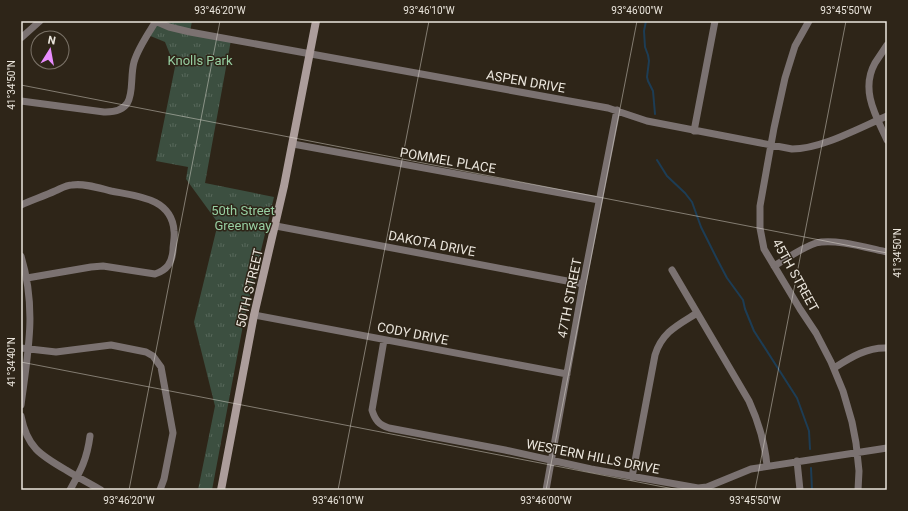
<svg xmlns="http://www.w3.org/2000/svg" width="908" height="511" font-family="Roboto,sans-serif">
  <defs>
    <pattern id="park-tufts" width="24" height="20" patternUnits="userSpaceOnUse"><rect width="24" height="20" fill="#3c4f40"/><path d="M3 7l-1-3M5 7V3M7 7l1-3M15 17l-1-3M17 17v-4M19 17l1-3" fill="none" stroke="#58685b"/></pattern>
  </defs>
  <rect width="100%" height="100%" fill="#2e2518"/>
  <path fill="url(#park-tufts)" d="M155,21h37l-2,11 41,8 -26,143 69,14 -30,123 -32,170h-14l17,-84 -21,-84 24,-99 -32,-44 2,-12 -32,-6 19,-94 -10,-25 -17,-7z"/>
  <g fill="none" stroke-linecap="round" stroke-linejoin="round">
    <path stroke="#1d3d55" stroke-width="2" d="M646,21l-2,10 1,16 3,8 1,6 -2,16 1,4 5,10 2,23
      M657,160l10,16 18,17 7,9 9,25 16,32 10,19 16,22 2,9 9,22 43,67 12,33 1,18
      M811,468l1,22"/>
    <path stroke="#7b7271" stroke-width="7" d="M155,21l14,6 21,5 418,76 39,13 145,28c29,0 67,-21 95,-33
      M809,21l-14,25 -10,32 -11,50 -14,78v22l4,21 36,60 16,24 15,29 12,29 9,31 4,21 3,28 -1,19
      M21,38l19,-17
      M887,45c-4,6 -8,12 -12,18 -15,27 1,53 12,77
      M21,101l83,11c36,1 24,-28 30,-50 4,-14 14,-28 22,-41
      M694,131l21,-110
      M293,144l306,56
      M21,205c11,-5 23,-9 34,-14 5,-2 11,-6 17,-6 12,-2 27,3 39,6 26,5 61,7 63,40 1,6 -1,13 -1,19 -1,13 -6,20 -18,24l-52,-8 -12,1 -64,11
      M276,226l307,58
      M21,256c16,53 7,96 0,149
      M774,266c14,-8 27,-18 42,-23 18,-5 52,5 71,9
      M672,270l77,131c10,22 16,42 18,65
      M254,315l313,59
      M384,340l-12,70c3,10 7,15 17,18l116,22 86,19 107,19 9,-1 44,-18 136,-21
      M21,348l35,4 55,-7 35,7 7,4 8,11 12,66 -9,46 -4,11
      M834,368c16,-10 33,-21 53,-20
      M21,416c6,31 19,39 45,54 11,7 23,13 35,20
      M797,461l3,29
      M632,477l23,-122c7,-23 23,-30 42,-42
      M70,490c11,-20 17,-31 20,-54
      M546,490l37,-206 34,-174"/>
    <path stroke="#ac9d9b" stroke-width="8" d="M221,490l33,-175 30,-129 32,-165"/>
  </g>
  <path fill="none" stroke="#ebe6dd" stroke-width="1" stroke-opacity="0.45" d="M21,85l866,168M21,362l658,128M129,490l91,-469M338,490l91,-469M546,490l91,-469M755,490l91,-469"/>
  <g text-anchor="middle" stroke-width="3" stroke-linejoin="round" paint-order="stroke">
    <g font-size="13" fill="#97cfa2" stroke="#2e2518">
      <text x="200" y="65">Knolls Park</text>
      <text x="243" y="215">50th Street<tspan x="243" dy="15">Greenway</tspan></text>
    </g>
    <g font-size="13" fill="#ebe6dd" stroke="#2e2518">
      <text transform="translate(526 81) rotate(10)" y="5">ASPEN DRIVE</text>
      <text transform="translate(448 160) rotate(10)" y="5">POMMEL PLACE</text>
      <text transform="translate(432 243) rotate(11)" y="5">DAKOTA DRIVE</text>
      <text transform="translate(796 275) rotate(61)" y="5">45TH STREET</text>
      <text transform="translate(249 288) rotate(-77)" y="5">50TH STREET</text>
      <text transform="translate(569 298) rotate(-79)" y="5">47TH STREET</text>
      <text transform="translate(413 333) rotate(11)" y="5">CODY DRIVE</text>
      <text transform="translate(593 456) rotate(11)" y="5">WESTERN HILLS DRIVE</text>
    </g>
  </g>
  <rect width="908" height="511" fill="none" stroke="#2e2518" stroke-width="44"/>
  <g transform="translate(50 50) rotate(11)"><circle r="19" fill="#2e2518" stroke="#7a7267"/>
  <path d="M0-3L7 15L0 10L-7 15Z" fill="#e98dfe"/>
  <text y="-6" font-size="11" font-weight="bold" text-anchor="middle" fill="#ebe6dd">N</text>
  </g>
  <rect x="22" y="22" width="864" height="467" fill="none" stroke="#ebe6dd" stroke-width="1.5"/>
  <g font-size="10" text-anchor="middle" fill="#ebe6dd">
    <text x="220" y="14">93°46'20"W</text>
    <text x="429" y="14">93°46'10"W</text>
    <text x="637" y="14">93°46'00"W</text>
    <text x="846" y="14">93°45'50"W</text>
    <text transform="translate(11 85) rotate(-90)" y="4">41°34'50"N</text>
    <text transform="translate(897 253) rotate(-90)" y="4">41°34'50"N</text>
    <text transform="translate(11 362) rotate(-90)" y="4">41°34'40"N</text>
    <text x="129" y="504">93°46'20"W</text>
    <text x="338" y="504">93°46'10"W</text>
    <text x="546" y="504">93°46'00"W</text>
    <text x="755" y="504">93°45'50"W</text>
  </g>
</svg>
